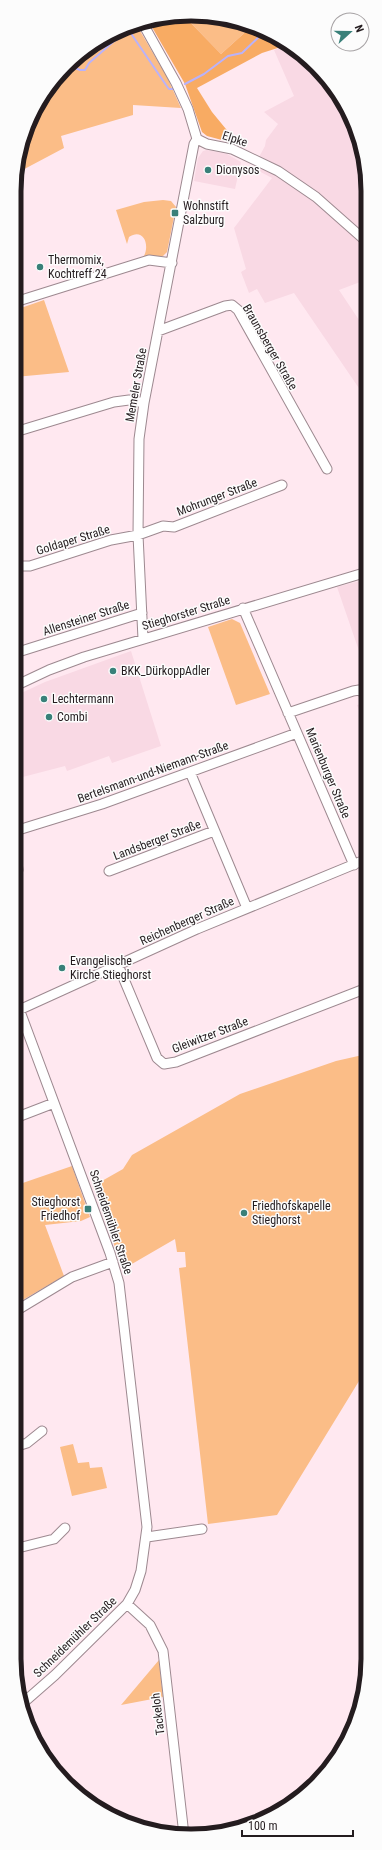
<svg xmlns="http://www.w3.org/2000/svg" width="382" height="1850" font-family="'Roboto Condensed',sans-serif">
  <rect width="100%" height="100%" fill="#ffe8f0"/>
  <path fill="#f9d9e4" d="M287,45l29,21 34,47 18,66v100l-29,11 24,36 4,-3v77l-73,-107 -29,10 -8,-14 -8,4 -8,-21 5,-3 -12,-41 38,-50 -19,-10 12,-22 1,-6 12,-16 -14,-12 30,-16 -20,-46z
    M207,150l20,4 14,8 -6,27 -41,-8 4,-23 5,-7z
    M367,579v95l-30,-87z
    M131,651l30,95 -49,17 -3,-7 -42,15 -2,-5 -50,13v-83l30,-14z
    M367,702v30l-10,-27z"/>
  <path fill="#fbbd87" d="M214,15l37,12 -30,27 -36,-37z
    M136,24l31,53 14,31 -48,-3v10l-72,21 3,12 -49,26v-6l23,-65 45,-52z
    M163,200l8,1 5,6 -9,45 -4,4h-19c6,-12 -1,-28 -15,-19l-2,7 -11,-34 28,-8z
    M15,206l6,20 -6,2z
    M44,300l25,72 -54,5v-67z
    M232,619l8,4 30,71 -34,11 -28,-78z
    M367,1054v314l-90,147 -69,9 -29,-256 7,-1 -1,-15h-8l-2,-13 -50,29 -5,-7 -27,-75 30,-17 9,-14 108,-61 96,-33z
    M72,1166l18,51 -9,4 -36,4 19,51 -50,29v-119z
    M73,1444l5,19 11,-1 1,6 12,-1 5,21 -35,8 -12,-49z
    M159,1660l4,37 -42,8z"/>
  <path fill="#f8ab63" d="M185,17l36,37 30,-27 18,5 18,13 -25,8 -65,35 15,24 23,28 -2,3 -26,-7 -5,-4 -17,-48 -36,-62 6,-3z"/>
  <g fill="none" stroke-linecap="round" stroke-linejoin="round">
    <path stroke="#b9b2fa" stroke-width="2" d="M66,71l7,-4 7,3h5l4,-7 24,-21 17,-10 36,53 3,4h4
      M185,84l19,-10 24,-18 14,-3 23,-22"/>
    <g stroke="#9d8990" stroke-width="11">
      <path id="minor" d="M142,22l34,61 12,26 9,30 10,5 25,5 46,22 38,26 52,46
        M15,302l134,-42 23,3
        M158,331l67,-25 7,-1 6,5 89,159
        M15,432l99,-30 15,-2 15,3
        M15,566h15l81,-26 27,-5 25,-9 11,1 108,-42
        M243,608l111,257
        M143,639l-5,-104 1,-96 5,-36 50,-259 3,-5
        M15,653l127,-40
        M15,686l34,-16 35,-13 283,-85
        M288,713l65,-22 6,-1 6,4
        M190,772l57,136
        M15,831l87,-27 195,-71
        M109,871l105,-40
        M15,873l3,-3 -3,-22
        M118,965l39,93 7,6 12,-2 191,-74
        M15,998l95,255 9,30 28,244 -6,44 -6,19 -8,14 -72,71 -32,28
        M19,1010l178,-81 170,-70
        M15,1118l39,-15
        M14,1312l58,-35 41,-15
        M14,1447l13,-4 15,-12
        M147,1537l55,-8
        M14,1549l40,-10 11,-11
        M127,1604l23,21 13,26 21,184"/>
    </g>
    <use href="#minor" stroke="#fff" stroke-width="9"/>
  </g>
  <g fill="#398079" stroke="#fcfcfc" stroke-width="1.5">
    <circle cx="208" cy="170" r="4"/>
    <rect x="171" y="209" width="8" height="8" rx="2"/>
    <circle cx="40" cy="267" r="4"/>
    <circle cx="113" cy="671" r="4"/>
    <circle cx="44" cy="699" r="4"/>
    <circle cx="49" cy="717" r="4"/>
    <circle cx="62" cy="968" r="4"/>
    <rect x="84" y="1205" width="8" height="8" rx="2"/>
    <circle cx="244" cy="1213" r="4"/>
  </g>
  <g text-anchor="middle" stroke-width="3" stroke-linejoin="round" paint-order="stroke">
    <g font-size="12" fill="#241c1f" stroke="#fcfcfc">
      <text transform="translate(235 139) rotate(18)" y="4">Elpke</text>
      <text transform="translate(270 347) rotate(60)" y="4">Braunsberger Straße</text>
      <text transform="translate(136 385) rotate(-80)" y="4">Memeler Straße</text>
      <text transform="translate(217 497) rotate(-21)" y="4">Mohrunger Straße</text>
      <text transform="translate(73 540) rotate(-17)" y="4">Goldaper Straße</text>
      <text transform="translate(186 613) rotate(-17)" y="4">Stieghorster Straße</text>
      <text transform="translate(86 618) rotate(-18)" y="4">Allensteiner Straße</text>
      <text transform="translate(153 772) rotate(-20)" y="4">Bertelsmann-und-Niemann-Straße</text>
      <text transform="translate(328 773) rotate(67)" y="4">Marienburger Straße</text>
      <text transform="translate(157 840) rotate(-21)" y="4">Landsberger Straße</text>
      <text transform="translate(187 921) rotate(-24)" y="4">Reichenberger Straße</text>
      <text transform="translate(210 1035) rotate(-21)" y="4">Gleiwitzer Straße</text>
      <text transform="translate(111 1222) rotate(71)" y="4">Schneidemühler Straße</text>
      <text transform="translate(75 1637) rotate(-44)" y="4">Schneidemühler Straße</text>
      <text transform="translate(158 1714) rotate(-97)" y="4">Tackeloh</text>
    </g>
    <g font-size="12" fill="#241c1f" stroke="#fcfcfc" text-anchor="start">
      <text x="216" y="174">Dionysos</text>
      <text x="183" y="210">Wohnstift<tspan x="183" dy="14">Salzburg</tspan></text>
      <text x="48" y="264">Thermomix,<tspan x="48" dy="14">Kochtreff 24</tspan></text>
      <text x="121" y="675">BKK_DürkoppAdler</text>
      <text x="52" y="703">Lechtermann</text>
      <text x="57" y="721">Combi</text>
      <text x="70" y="965">Evangelische<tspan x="70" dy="14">Kirche Stieghorst</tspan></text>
      <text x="80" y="1206" text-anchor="end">Stieghorst<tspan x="80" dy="14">Friedhof</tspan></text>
      <text x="252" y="1210">Friedhofskapelle<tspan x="252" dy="14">Stieghorst</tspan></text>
    </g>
  </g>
  <path d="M0 0H382V1850H0ZM191 21H191A170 170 0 0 1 361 191V1659A170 170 0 0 1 191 1829H191A170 170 0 0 1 21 1659V191A170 170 0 0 1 191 21Z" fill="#fcfcfc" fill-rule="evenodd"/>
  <path fill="none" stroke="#241c1f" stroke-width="5" d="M191 21H191A170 170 0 0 1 361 191V1659A170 170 0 0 1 191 1829H191A170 170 0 0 1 21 1659V191A170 170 0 0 1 191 21Z"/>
  <g transform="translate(350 32) rotate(69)"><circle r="19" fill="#fcfcfc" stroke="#a6a2a4"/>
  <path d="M0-3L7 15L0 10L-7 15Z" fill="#398079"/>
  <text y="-6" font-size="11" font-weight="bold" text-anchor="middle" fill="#241c1f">N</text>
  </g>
  <path d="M242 1830v6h111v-6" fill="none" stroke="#241c1f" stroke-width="2"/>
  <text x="248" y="1830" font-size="12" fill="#241c1f" stroke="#fcfcfc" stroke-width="3" paint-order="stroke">100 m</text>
</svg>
